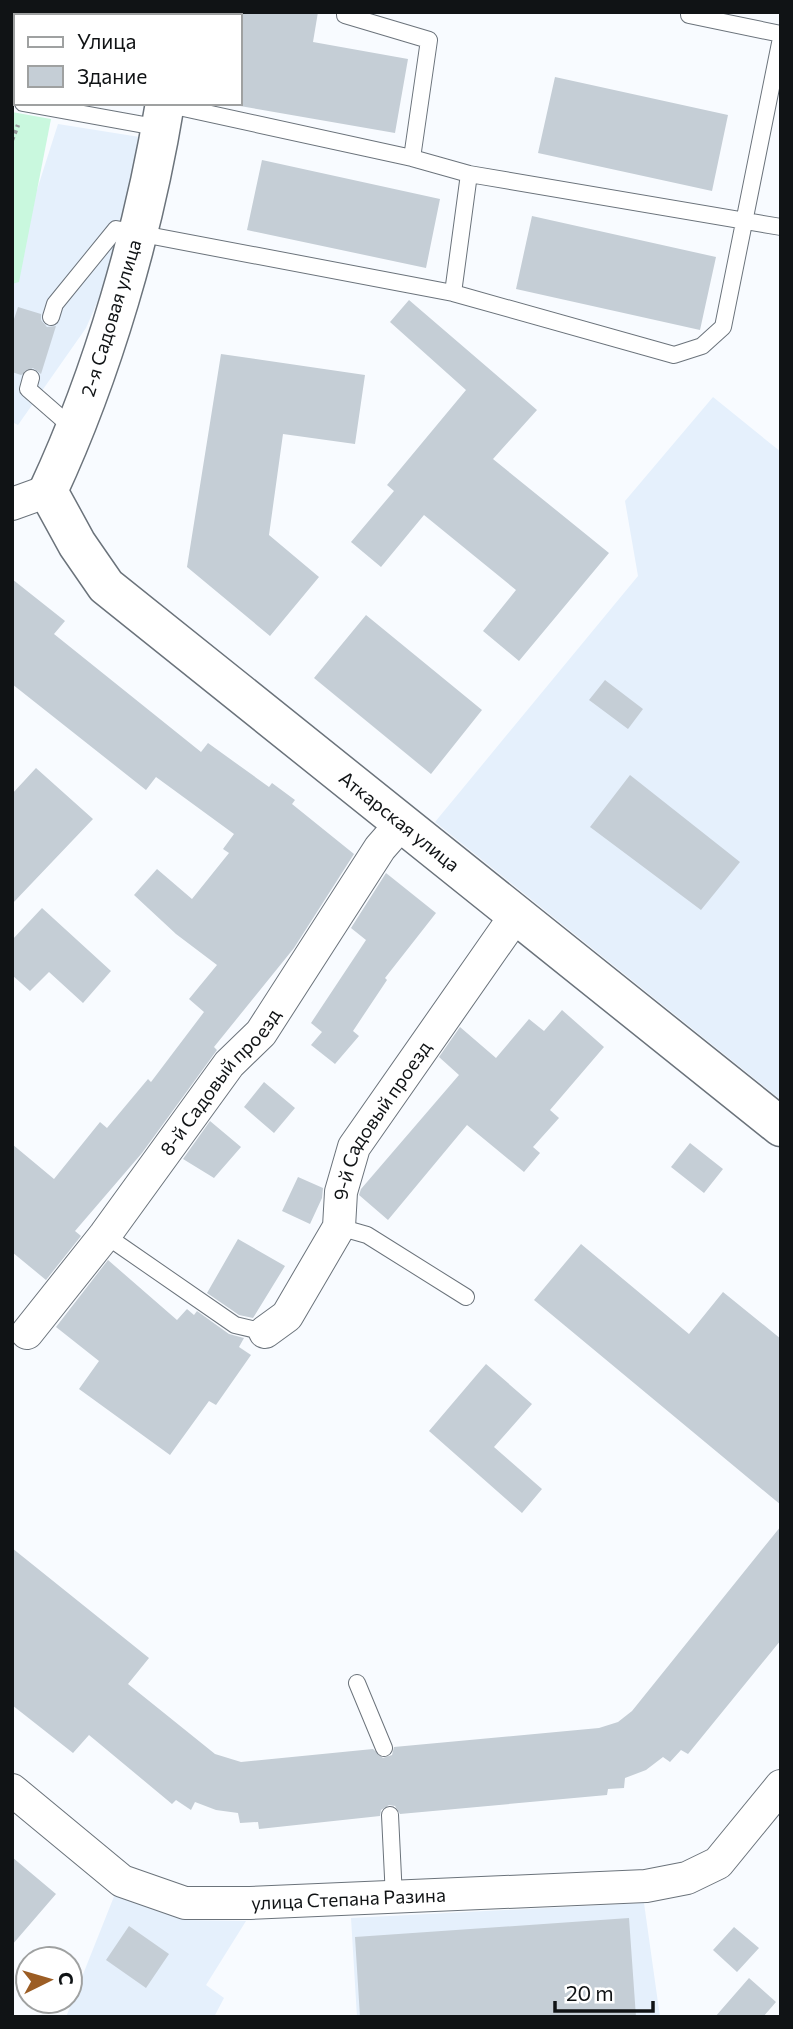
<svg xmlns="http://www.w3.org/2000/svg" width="793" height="2029" font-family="Commissioner,sans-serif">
  <rect width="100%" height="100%" fill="#f8fbff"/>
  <path fill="#e5f0fc" d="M58,124l88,14 -29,119 -31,71 -68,97 -6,-3v-154z
    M713,397l68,55v648l-346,-278 203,-246 -13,-75z
    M115,1894l69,26 62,1 -40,64 18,13 -10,19h-148z
    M644,1903l16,114h-303l-6,-99z"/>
  <path fill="#c9f8de" d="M12,112l39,7 -32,163 -7,2z"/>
  <path fill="#c5ced6" d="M240,12h78l-5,30 95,17 -13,74 -155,-27z
    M555,77l173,38 -16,76 -174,-38z
    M262,160l178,39 -14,69 -179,-38z
    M532,216l184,41 -16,73 -184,-41z
    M409,300l128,110 -44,49 116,94 -90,108 -36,-30 33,-41 -92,-75 -43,52 -30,-25 43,-51 -7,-6 79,-95 -76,-68z
    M18,307l23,7v6l6,7 9,-1 -15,48 -8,-6 -12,7 -9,-3v-47z
    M221,354l144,21 -10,69 -72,-10 -14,101 50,42 -49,59 -83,-69z
    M12,579l53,42 -11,13 147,118 7,-9 61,44 3,-4 23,17 -3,4 62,50 -60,94 -80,99 3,3 -75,103 -67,78 6,5 -35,44 -34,-28v-108l42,35 46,-57 7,6 41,-49 3,3 53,-70 -15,-13 28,-34 -41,-31 -42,-39 23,-26 35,30 37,-46 -6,-4 11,-15 -78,-57 -10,13 -134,-106z
    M366,615l116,95 -51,64 -117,-96z
    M605,680l38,29 -15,20 -39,-29z
    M36,768l57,51 -81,85v-110z
    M630,775l110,87 -39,48 -111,-83z
    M386,873l50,40 -51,65 2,2 -34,51 6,5 -24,28 -24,-19 11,-13 -11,-9 55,-83 -15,-12z
    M42,908l69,63 -28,32 -34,-31 -19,19 -18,-16v-35z
    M562,1010l42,37 -54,63 9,8 -26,29 7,6 -16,19 -57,-47 -79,95 -29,-25 2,-6 98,-114 -20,-18 21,-30 36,31 33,-39 15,12z
    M264,1082l31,26 -21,25 -30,-26z
    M210,1121l31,26 -27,31 -31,-19z
    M690,1143l33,26 -19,24 -33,-26z
    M298,1177l25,11 -1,10 -12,26 -28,-13z
    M238,1239l47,27 -32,52 -14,-3 -32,-22z
    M581,1244l108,90 34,-42 58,47v166l-247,-205z
    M108,1260l69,60 10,-11 7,6 3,-4 32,23 15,4 -5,9 12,8 -35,50 -7,-4 -39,54 -91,-66 20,-28 -43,-34z
    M486,1364l46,40 -38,43 48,42 -20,24 -93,-82z
    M781,1526v114l-93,114 -7,-4 -11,12 -7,-5 -17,13 -21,8 -1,10 -16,1 -1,6 -207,19 -5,-8 -6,-1 -8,5 -1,6 -121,13 -1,-7 -18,1 -2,-10 -22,-3 -21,-8 -4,8 -15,-10 -4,4 -83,-69 -16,18 -61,-48v-157l137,110 -21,26 87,70 26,8 132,-13 10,9 9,-3 2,-8 205,-19 19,-6 14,-11z
    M12,1857l44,37 -44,51z
    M629,1918l7,99h-276l-5,-80z
    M129,1926l40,28 -23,34 -40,-28z
    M734,1927l25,21 -22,24 -24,-22z
    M749,1978l27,24 -13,15h-48z"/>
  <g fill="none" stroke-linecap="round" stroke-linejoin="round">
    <g stroke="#6b737b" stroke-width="18">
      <path id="service" d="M345,12v3l84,25 -17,118
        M689,12v3l92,19
        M23,103l138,25
        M165,104l247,54 57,16 312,53
        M453,293l16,-119
        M51,317l4,-13 61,-75 337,64 221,62 28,-9 21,-19 58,-289
        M31,378l-3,11 47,41
        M339,1227l28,8 99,62
        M105,1235l130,90 30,7
        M357,1683l27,65
        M390,1815l4,83"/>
    </g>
    <g stroke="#6b737b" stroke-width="34">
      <g id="minor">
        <path d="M12,504l36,-13"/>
        <path id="s1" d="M265,1332l22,-16 52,-89 2,-35 13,-45 162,-232"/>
        <path id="s2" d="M27,1333l78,-98 124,-171 32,-31 119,-185 21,-24"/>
        <path id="s3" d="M12,1790l110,91 63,22h65l396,-17 41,-8 31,-15 63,-77"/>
      </g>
    </g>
    <g stroke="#6b737b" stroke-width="41">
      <g id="secondary">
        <path d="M176,16l1,-4"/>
        <path id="s4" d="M165,103c-21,128 -62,270 -117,388l29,53 29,42 675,541"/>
      </g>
    </g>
    <path stroke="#95989b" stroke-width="4.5" stroke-dasharray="3.5 3.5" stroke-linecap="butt" d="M12,140l6,-15"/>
    <use href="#service" stroke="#fff" stroke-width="16"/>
    <use href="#minor" stroke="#fff" stroke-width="32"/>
    <use href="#secondary" stroke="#fff" stroke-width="38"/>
  </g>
  <g text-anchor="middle" stroke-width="5" stroke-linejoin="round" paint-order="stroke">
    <g font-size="19" fill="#101315" stroke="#fff">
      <text transform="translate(111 318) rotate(-73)" y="7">2-я Садовая улица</text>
      <text dy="7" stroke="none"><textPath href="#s4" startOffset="894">Аткарская улица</textPath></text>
      <text dy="7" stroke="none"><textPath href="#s2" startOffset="317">8-й Садовый проезд</textPath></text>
      <text dy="7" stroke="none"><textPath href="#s1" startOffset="248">9-й Садовый проезд</textPath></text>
      <text dy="7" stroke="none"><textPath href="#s3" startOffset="373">улица Степана Разина</textPath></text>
    </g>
  </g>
  <rect width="793" height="2029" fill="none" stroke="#101315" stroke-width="28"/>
  <rect x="14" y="14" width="228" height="91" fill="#ffffff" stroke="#9fa1a1" stroke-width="2"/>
  <rect x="28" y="37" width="35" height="10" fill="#ffffff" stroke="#9fa1a1" stroke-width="2"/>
  <text x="77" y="49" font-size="21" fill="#101315">Улица</text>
  <rect x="28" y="66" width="35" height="21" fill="#c5ced6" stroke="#9fa1a1" stroke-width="2"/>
  <text x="77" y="84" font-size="21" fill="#101315">Здание</text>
  <g transform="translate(49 1980) rotate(85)"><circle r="33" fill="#ffffff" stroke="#9fa1a1" stroke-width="2"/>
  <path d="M0-5L12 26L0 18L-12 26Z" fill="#9c5d24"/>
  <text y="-10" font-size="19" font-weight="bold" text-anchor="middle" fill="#101315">С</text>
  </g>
  <path d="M555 2001v10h98v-10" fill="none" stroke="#101315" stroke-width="3.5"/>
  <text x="566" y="2001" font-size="21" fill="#101315" stroke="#ffffff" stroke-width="5" paint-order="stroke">20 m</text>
</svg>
